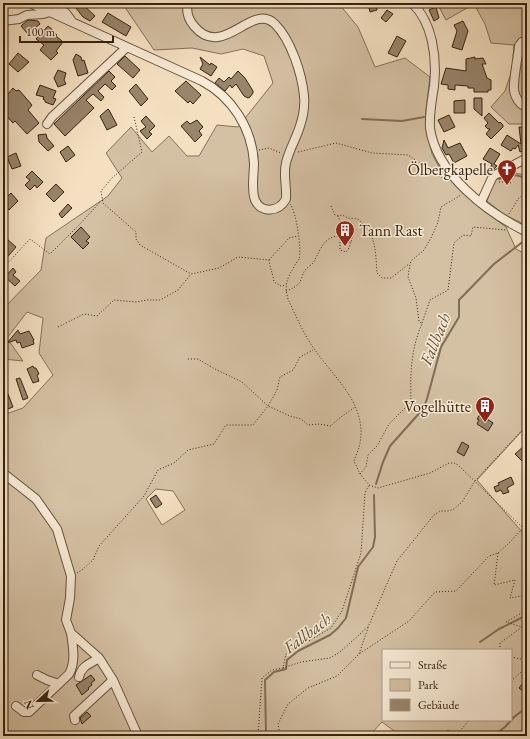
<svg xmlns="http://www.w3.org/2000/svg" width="530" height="739" font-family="'EB Garamond',serif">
  <rect width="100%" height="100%" fill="#f4e0c1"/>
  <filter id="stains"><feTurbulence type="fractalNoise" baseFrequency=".005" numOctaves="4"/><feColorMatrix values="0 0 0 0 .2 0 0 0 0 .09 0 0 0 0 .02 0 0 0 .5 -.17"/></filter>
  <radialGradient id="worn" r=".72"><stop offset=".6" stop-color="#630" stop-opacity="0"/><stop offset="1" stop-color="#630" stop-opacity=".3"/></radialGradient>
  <path fill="#d4c0a3" stroke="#84715a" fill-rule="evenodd" d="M122,3h217v1l19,23 17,40 30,-9 25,19 -4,33v15l6,29 6,11 22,25 27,23 19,14 10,22 11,6v178l-5,-2 -45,49 46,53 4,-3v206h-70l-9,-6 -8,6h-39l-19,-14 -13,14h-366v-321l20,-7 30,-33 -14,-22 4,-35 -16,-6 -20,26 16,23 -20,-2v-50l38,-39 5,-32 62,-42 14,-18 -16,-25 25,-26 21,25 17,-16 18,20h12l18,-31 21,2 35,-44 -9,-27 -21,-7 -22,5 -29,-6 -38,2zM156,489l17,2 12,19 -23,15 -16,-26zM383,650h128v70h-128z
    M437,3h90v121h-18l-18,-17 14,-16 7,-21 2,-25 -23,-2 -6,-19 -11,-20 -28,16z
    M511,172l13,3 3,3v48l-25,-13 -15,-12 9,-25z"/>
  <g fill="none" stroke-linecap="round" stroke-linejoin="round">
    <path stroke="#816d56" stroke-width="2" d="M362,119l40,2 22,-4
      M499,179c11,-4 18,-6 28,1
      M376,484l7,-22 7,-16 33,-37 4,-10 14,-52 18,-30v-17l35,-36 31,-24
      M480,642l19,-13 28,-14
      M266,736l-1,-56 9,-8 12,-3 1,-9 11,-9 32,-16 8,-7 8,-10 12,-51 15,-20 2,-10 -1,-42
      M493,736l12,-9 9,-10 13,-10"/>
  </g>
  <path fill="#98856c" stroke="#352210" d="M72,3h9l14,13 -5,5 -7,-4z
    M368,3h8l1,7 -7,2z
    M436,7l3,11 -5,3 -5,-11z
    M387,10l6,4 -7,8 -5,-4z
    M108,13l23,14 -5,9 -24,-14z
    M28,20l10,1 2,3 -12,10 -7,-8z
    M463,21l5,10 -6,19 -10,-3 5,-16 -3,-6z
    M48,26l6,5 -1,1 4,3 -1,1 7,6 -7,9 2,2 -7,7 -11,-10 4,-5 -8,-6z
    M397,36l9,5 -9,16 -9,-4z
    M18,53l11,9 -11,10 -9,-8z
    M76,54l5,3 1,4 2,-1 4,13 -10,3 -5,-16z
    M125,56l15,14 -7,8 -16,-14z
    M200,57l10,8 1,-2 6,4 -6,9 -11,-7 3,-5z
    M475,57v2l8,-1 3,6h-4l5,14 4,2v10h-3v2h-14v-4h-6v-2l-13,-1v5l-7,-1v-4l-7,-1 5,-16 20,3v-12z
    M58,70l8,3 -2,7 2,4 -8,3 -4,-9z
    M109,71l6,6 -4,4 5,5 -4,4 -7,-6 -7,7 6,6 -3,4 -8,-7 -7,6 8,8 -29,28 -11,-12z
    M238,71l7,7 8,13v2l-3,4 -2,1 -4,-2 -8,-12 -4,4 -2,-3 -5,6 -10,-8 4,-5 5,4 5,-5 2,2z
    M186,81l15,14 -8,9 -3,-3 -2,2 -13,-12z
    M136,84l12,15 -7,7 -12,-15z
    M40,85l16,6 -3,7 3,1 -3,6 -8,-3v-2l-2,-1 1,-2 -8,-2z
    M13,88l3,3 3,-1 13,15 -4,5 11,13 -12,11 -12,-13 -2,2 -10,-11v-12z
    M474,98h8v18l-8,-7z
    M465,100v13h-11v-12z
    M108,109l1,1 8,15 -10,5 -7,-14z
    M489,113l10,10 1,-1 3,3v2l-12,12 -5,-5 4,-5h-2l-3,-3 3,-3 -4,-5z
    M449,115l6,12 -11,5 -6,-12z
    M146,116l9,10 -6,6 3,2 -5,5 -7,-8 6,-4 -5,-6z
    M197,120l6,7 -4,4 3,4 -7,7 -14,-16 6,-5 3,3z
    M519,127h8v22l-7,3 -2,-7 -3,4 -2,-1 -2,3 -10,-6 6,-10 14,9z
    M46,134l1,4 7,8 -6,5 -9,-9 -1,-7z
    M444,140l4,8 12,-5 7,13 -13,7 -5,-9 -3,1 -4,-7z
    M68,146l7,9 -9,7 -6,-10z
    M490,148l10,6 -6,10 3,2 -4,4 -3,-2 2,-4 -9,-5z
    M16,153l5,13 -9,3 -5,-12z
    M32,171l11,11 -6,6 -2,-3 -5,5 -5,-5 5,-5 -4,-3z
    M56,184l8,8 -10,10 -8,-8z
    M11,193l7,8 -9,9 -2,-3 -4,4v-10z
    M68,204l4,4 -10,10 -3,-4z
    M81,227l9,10 -4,4 3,2 -6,6 -12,-12z
    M6,238l10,9 -13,15v-21z
    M13,268l3,4 -3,3 7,6 -5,5 -10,-9z
    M18,330l2,4 9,-3 5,9h-1l1,4 -12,4 -2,-6 -3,1 -1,-3 -9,3z
    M33,366l1,2h2l3,6 -2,1 2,6 -6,2 -6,-14z
    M20,378l8,20 -5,2 -7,-21z
    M8,394l5,13 -10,4v-15z
    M484,408l4,3 -4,6 9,6 -5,8 -11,-7 2,-4 -2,-1z
    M462,442l7,4 -5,10 -7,-4z
    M524,446l3,2v11l-3,4 -9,-9z
    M511,477l3,7 -7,4 2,4 -6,2 -2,-4 -5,2 -2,-5 5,-2 -1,-2z
    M156,495l6,9 -6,4 -6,-9z
    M91,675l4,5 -4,3 1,2 -4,3 1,1 -7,6 -6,-10z
    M527,678v10l-3,4 -5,-4z
    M87,712l4,4 -9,8 -2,-6z"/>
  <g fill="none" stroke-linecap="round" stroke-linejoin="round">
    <g stroke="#65523c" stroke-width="10">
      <path id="minor" d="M30,3l172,78c30,16 50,47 52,82 0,11 -3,26 1,37 6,14 24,12 31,-1 1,-12 -3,-25 0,-36 3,-13 10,-24 14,-37 3,-9 5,-20 4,-30 -2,-22 -13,-56 -29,-72 -23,-23 -52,37 -81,2 -6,-7 -8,-15 -6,-23
        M51,3l14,9 6,8
        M412,3c21,20 25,55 22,83 -2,14 -5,28 -4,42 6,46 58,85 97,104
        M3,21l16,-2 8,-4 16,-1 7,-2
        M527,41l-5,1 -3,4c-1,12 -6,33 -5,44 1,8 6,15 13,17
        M47,124l5,-7 75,-70
        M481,202l12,-26 34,-18
        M3,473l33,26 21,30 14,47 -1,22 -4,22 5,13 28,25 14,22 25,56
        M37,675l10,5 12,4
        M79,677c3,-12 11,-13 20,-19
        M16,706l8,6h5l40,-38c7,-12 4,-28 2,-41
        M75,720l-1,-4 39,-36"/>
    </g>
    <path stroke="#352210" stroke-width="1" stroke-dasharray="1 2" stroke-linecap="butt" d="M134,117l8,35 -30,26 -11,13 2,12 33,29v7l4,6 51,29 28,-6 19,-11 31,3c1,8 4,14 5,22l7,4 4,-1
      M259,150l10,-2 12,5
      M298,152l38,-9 36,10 36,2 34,23 2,-1
      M499,182h8l2,-6
      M507,182l4,1
      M290,204c6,6 12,46 9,55 -1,2 -4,5 -5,8 -7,11 -10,19 -6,32 7,15 17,38 27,51 20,29 52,54 45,93 -1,6 -4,12 -6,18l6,13 9,11 9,3 52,-15 19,-10h5l4,2 65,63 -13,14 -12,11 -9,3 -33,35 -21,1 -26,29 -50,33
      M331,206l4,9 3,1
      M509,214l9,-15 9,-8
      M340,236v14l6,2 2,-2 3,-8
      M269,260l20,-22 9,-2
      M3,268l27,-29 20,15 30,-30 21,-23
      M286,291c5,-2 10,-4 13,-8 3,-3 3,-8 5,-11 2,-4 6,-6 9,-9 8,-14 12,-31 33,-26l2,5h3c5,-15 -10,-15 -13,-26l4,-1 6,3 10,1c19,18 17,29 19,54l5,5h9l18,-14
      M422,323l8,-23 18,-10 6,-47 9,-8 8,1 2,-9 33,3
      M58,327l26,-13 13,2 17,-16 22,2 11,-2h13l18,-10 13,-16
      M188,359h10l17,10 27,13 26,24 22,10 11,3 7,6 11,-1 12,2c7,-8 15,-12 24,-19
      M360,474l6,-7 2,-12 9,-9 12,-22 22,-22c-1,-27 0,-54 11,-78l-3,-3 -3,-23 -8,-21 2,-13 1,-3 13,-11 8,-14 6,-14 3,-15 20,-12
      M498,553l-4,32 21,-5 -5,18 17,-3
      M77,573l5,-3 11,-10 6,-14 45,-50 14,-26 16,-7 14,-13 26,-6 12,-19h27l15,-19 9,-16 3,-13 13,-7 7,-13 13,-7
      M500,650v-7l22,-16 -16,-5 21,-12
      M511,657l16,3
      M283,668l18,-6 29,-4 10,-6 29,-26
      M511,681l10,-9 6,-3
      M258,736l4,-58 10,-8 11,-2 3,-14 45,-26 11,-17 19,-58 4,-60 4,-8
      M280,736l-2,-12 10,-20 20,-16 29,-12 22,-22 10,-29 28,-64 37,-46 6,-4h8l6,-2 8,-7 13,-21 48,-52 4,-2
      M456,736l13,-16"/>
    <use href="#minor" stroke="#f8ebd7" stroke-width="8"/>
  </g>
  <defs>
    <g id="church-pin" transform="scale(1)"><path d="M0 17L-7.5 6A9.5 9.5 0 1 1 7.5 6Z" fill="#8f2418" stroke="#f8ebd7"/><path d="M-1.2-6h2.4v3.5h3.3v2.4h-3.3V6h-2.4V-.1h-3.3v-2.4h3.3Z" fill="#fff"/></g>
    <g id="building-pin" transform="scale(1)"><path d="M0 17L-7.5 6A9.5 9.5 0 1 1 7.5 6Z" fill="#8f2418" stroke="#f8ebd7"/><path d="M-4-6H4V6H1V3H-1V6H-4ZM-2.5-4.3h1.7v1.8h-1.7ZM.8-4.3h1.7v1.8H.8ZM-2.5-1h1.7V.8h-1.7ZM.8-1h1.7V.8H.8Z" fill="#fff"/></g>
  </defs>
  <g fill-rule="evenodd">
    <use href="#church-pin" x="507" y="169"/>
    <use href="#building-pin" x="345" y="230"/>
    <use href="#building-pin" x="485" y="406"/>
  </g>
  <g text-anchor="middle" stroke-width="3" stroke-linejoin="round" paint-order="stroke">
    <g font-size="16" fill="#352210" stroke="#f8ebd7" text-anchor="end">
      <text x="493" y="175">Ölbergkapelle</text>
      <text x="359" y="236" text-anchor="start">Tann Rast</text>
      <text x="471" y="412">Vogelhütte</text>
    </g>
    <g font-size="17" font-style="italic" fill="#614e39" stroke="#f8ebd7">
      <text transform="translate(435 339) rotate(-68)" y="6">Fallbach</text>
      <text transform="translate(307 633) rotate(-37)" y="6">Fallbach</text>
    </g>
  </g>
  <rect width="530" height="739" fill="none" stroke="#f4e0c1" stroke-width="16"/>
  <rect x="4" y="4" width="522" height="731" fill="none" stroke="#352210" stroke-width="2"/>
  <rect x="8" y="8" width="514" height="723" fill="none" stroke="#352210"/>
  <rect x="382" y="649" width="130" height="72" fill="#f8ebd7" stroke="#aa9b87"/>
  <rect x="390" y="662" width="20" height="6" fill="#f8ebd7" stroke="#aa9b87"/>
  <text x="418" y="669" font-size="12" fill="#352210">Straße</text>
  <rect x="390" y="679" width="20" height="12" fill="#d4c0a3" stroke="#aa9b87"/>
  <text x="418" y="689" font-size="12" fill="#352210">Park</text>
  <rect x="390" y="699" width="20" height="12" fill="#98856c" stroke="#aa9b87"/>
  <text x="418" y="709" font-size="12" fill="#352210">Gebäude</text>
  <g transform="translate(38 701) rotate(248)" stroke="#f8ebd7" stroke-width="3" paint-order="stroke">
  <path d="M0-3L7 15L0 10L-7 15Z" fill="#352210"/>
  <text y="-6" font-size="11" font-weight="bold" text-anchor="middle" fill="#352210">N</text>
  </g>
  <path d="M20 36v6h93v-6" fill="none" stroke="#352210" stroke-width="2"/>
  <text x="26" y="36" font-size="12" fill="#352210" stroke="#f8ebd7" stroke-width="3" paint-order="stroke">100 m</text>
  <rect width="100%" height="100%" filter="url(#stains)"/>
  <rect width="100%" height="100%" fill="url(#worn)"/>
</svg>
